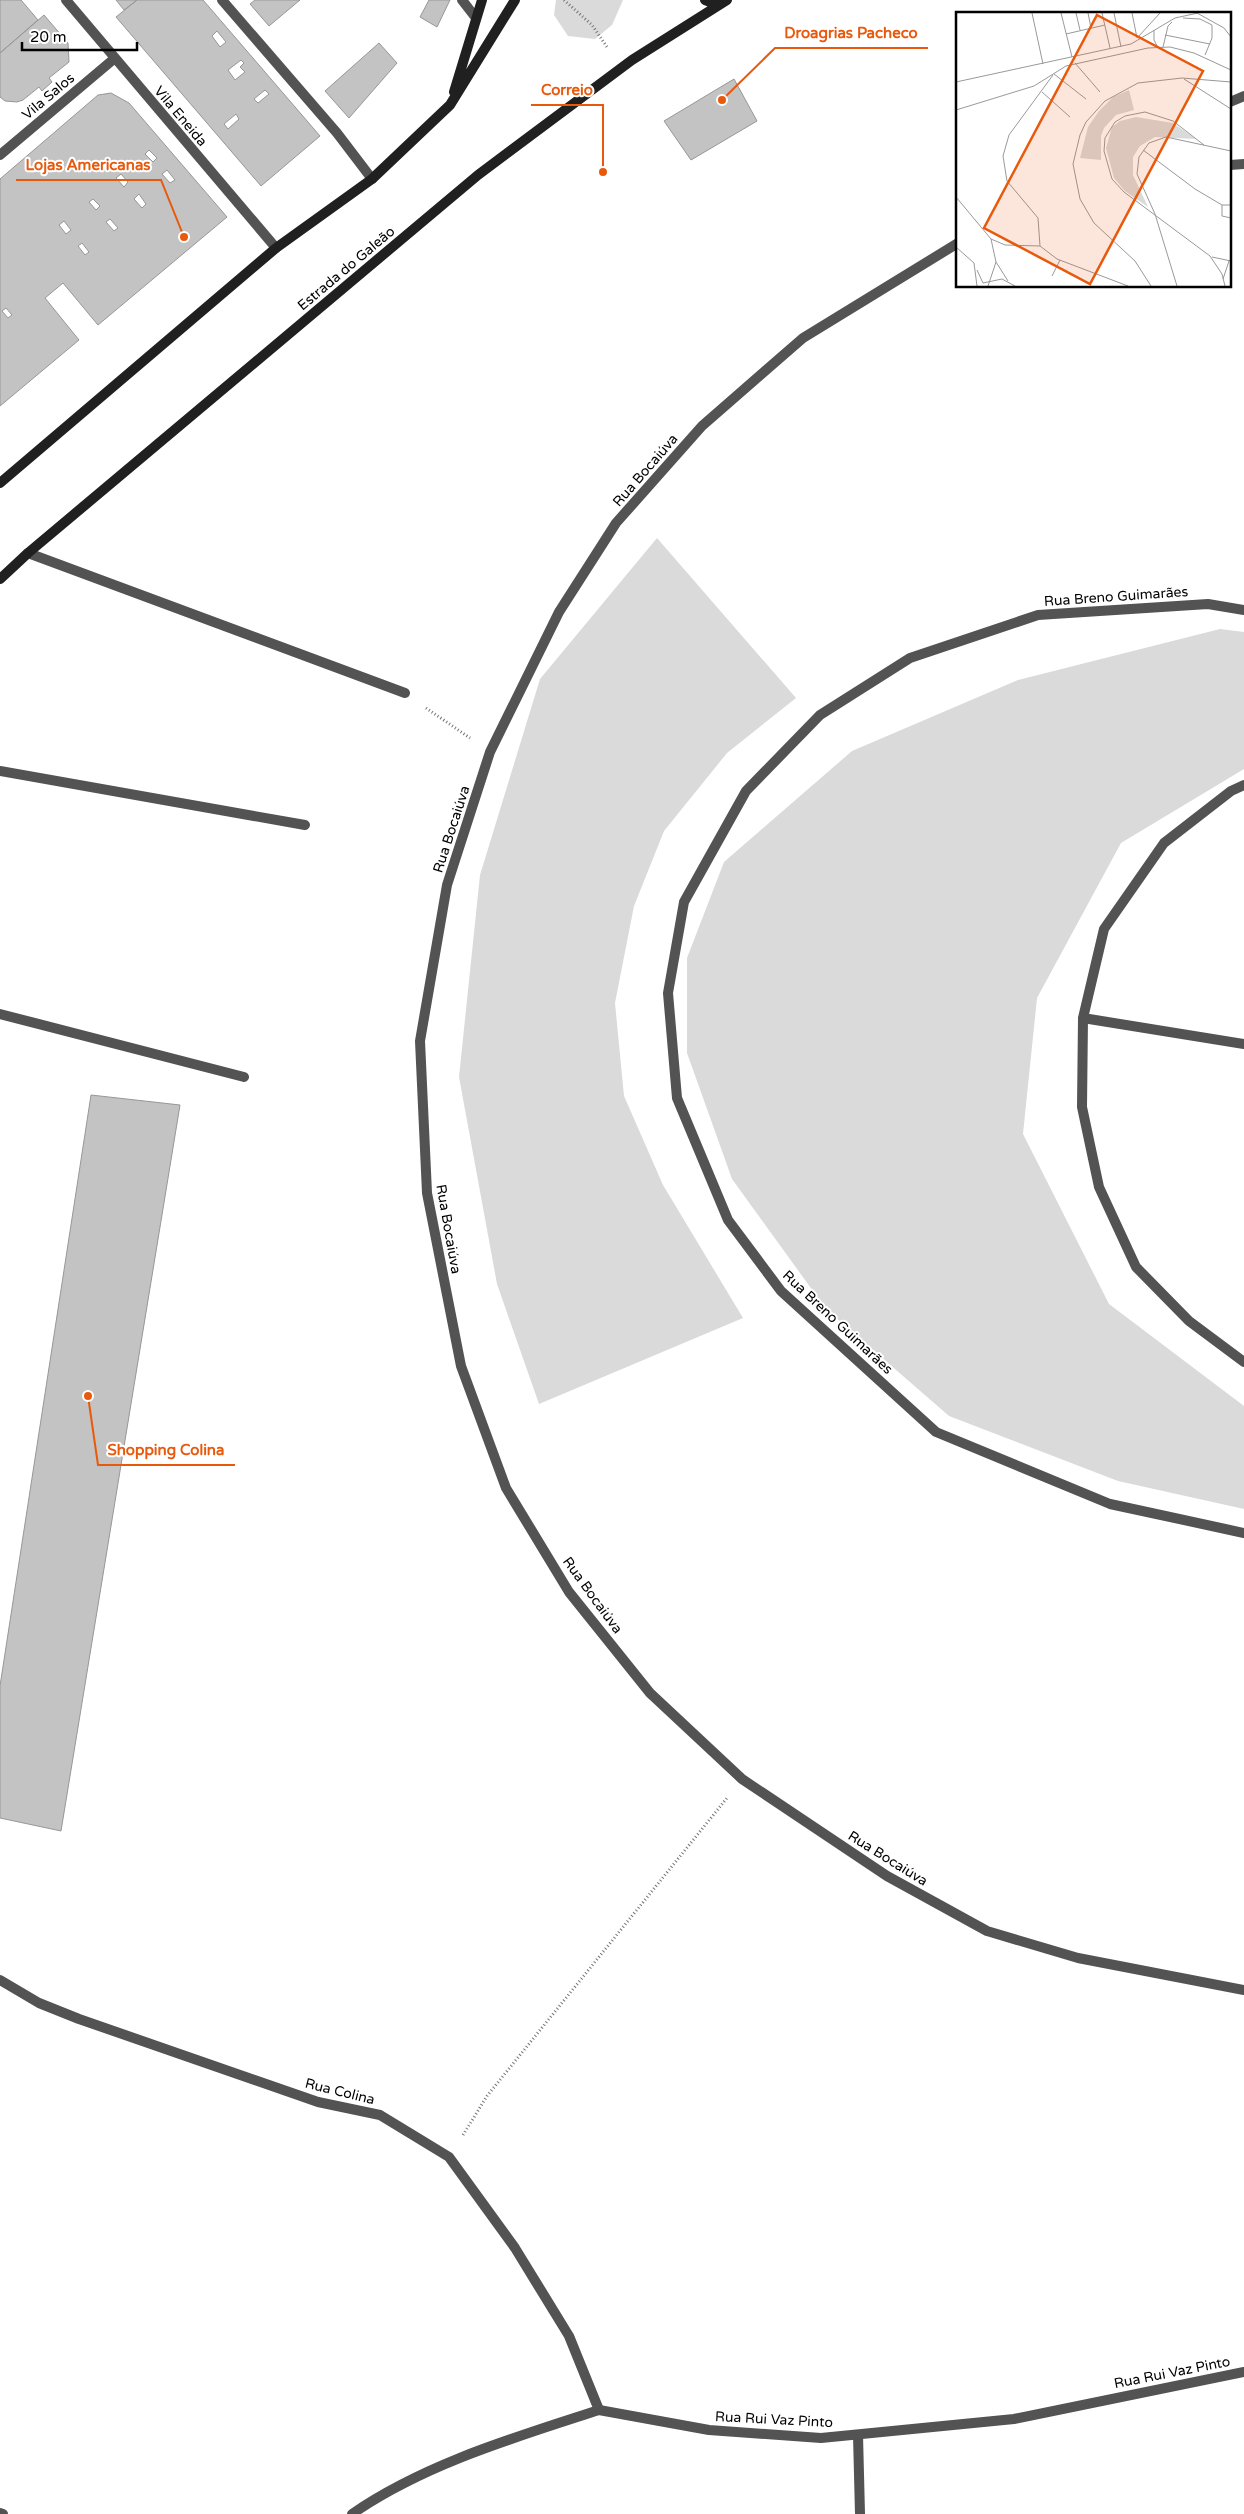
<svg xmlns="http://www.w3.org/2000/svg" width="1244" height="2514" font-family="'Varela Round',sans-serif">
  <rect width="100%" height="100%" fill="#fff"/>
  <path fill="#dadada" d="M556,0h67l-11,25 -17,14 -27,-3 -14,-21z
    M657,538l139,160 -69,55 -63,78 -30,75 -19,97 9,93 39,89 80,133 -204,86 -42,-120 -38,-207 21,-202 60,-196z
    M1220,629l24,3v137l-123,74 -84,155 -14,136 86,170 135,102v103l-126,-28 -169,-65 -123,-107 -94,-130 -45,-126v-95l37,-96 128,-111 166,-71z"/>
  <path fill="#c3c3c3" stroke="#979797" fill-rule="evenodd" d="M0,0h21l17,20 -38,33z
    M116,0h21l-13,10z
    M137,0h66l117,136 -59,50 -145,-169zM217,31l9,11 -6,5 -8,-11zM241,60l3,3 -4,4 5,5 -10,8 -7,-10zM265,90l4,4 -11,9 -4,-4zM236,114l3,5 -11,10 -4,-5z
    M255,0h45l-31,26 -19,-22z
    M429,0h21l-13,27 -17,-10z
    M44,15l24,28 1,19 -20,16 3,4 -10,9 -3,-4 -16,13 -6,2 -12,-1 -5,-4v-44z
    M379,43l18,20 -48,55 -24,-27z
    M734,79l23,42 -66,39 -27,-39z
    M111,93l18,10 98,114 -129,108 -35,-42 -18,15 34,42 -79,66v-227l98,-84zM149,150l8,8 -4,4 -8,-8zM167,170l8,10 -5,3 -8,-9zM121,174l7,8 -4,5 -8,-9zM139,194l7,10 -4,4 -8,-9zM93,199l7,7 -4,4 -7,-8zM110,219l8,9 -4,3 -8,-9zM64,221l7,9 -5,4 -7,-9zM82,243l7,9 -4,3 -7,-9zM6,308l6,7 -4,3 -6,-7z
    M91,1095l89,10 -119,726 -61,-13v-132z"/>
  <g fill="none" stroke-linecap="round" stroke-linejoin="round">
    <path stroke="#757575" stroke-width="3" stroke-dasharray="1 2.5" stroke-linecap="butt" d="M564,0l28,25 15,22
      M426,708l44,30
      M463,2135l24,-39 240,-298"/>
    <path stroke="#535353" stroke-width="10" d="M858,2435l2,79"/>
    <path stroke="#535353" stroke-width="10" d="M66,0l210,248
      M222,0l115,133 35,46
      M462,0l14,18
      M1230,102l14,-6
      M0,155l115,-97
      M1230,165l14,-1
      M958,243l-155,95 -101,88 -86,97 -57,89 -69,140 -43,133 -27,156 7,152 34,173 45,122 63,104 81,101 92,86 145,97 100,55 91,27 166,32
      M28,553l377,140
      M1244,610l-36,-6 -170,11 -128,43 -90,57 -74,76 -62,111 -16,91 9,105 51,122 53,71 155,141 174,72 134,29
      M0,771l305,54
      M1244,785l-13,6 -67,52 -60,86 -21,89 -1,89 17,80 37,80 53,54 55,41
      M0,1014l244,63
      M1083,1018l161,26
      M599,2410l110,20 112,8 193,-19 230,-47"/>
    <path stroke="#535353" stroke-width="10" d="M0,1980l39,23 40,16 239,83 62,13 69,42 66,91 54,88 30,74c-83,27 -175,54 -247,104
      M0,2513l3,1"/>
    <path stroke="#202020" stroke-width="10" d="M705,0l13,5
      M454,92l28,-92
      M0,483l276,-235 96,-69 78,-74 65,-105
      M0,579l28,-26 450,-378 154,-115 95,-60"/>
  </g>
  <g text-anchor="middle" stroke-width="4" stroke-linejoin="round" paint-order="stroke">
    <g font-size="14" fill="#000" stroke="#fff">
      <text transform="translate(48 96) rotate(-40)" y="5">Vila Salos</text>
      <text transform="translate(181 116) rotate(50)" y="5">Vila Eneida</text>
      <text transform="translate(346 268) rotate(-40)" y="5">Estrada do Galeão</text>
      <text transform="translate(645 470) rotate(-49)" y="5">Rua Bocaiúva</text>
      <text transform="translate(1116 596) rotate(-4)" y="5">Rua Breno Guimarães</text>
      <text transform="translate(451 829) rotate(-72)" y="5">Rua Bocaiúva</text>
      <text transform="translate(449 1229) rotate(80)" y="5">Rua Bocaiúva</text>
      <text transform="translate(838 1322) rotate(43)" y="5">Rua Breno Guimarães</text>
      <text transform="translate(593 1595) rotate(54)" y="5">Rua Bocaiúva</text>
      <text transform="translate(888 1858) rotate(32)" y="5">Rua Bocaiúva</text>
      <text transform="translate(340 2091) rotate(14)" y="5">Rua Colina</text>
      <text transform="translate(1172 2372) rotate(-11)" y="5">Rua Rui Vaz Pinto</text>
      <text transform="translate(774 2419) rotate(3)" y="5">Rua Rui Vaz Pinto</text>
    </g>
  </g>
  <g transform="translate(956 12)">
    <rect width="275" height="275" fill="#fff"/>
    <path d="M173,78l5,20 -18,5 -12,13 -3,8v24l-21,-2 8,-31 11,-16 14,-14zM180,105l37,6 23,16 -41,-2 -15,9 -7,11v18l15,32 -23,-16 -11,-13 -8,-30 6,-21 8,-6z" fill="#dadada"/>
    <path fill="none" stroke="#999" stroke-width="1" d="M76,1l11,51M105,1l11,44M120,1l4,17M132,1l3,15M146,1l8,35M158,1l7,34M176,1l5,25M241,1l27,15 7,9M227,6l17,1 12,6v13l-7,17M198,18v10l4,8M110,22l39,-9M209,23l45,9M182,25l22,-24M207,35l5,-21 4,-4M119,51l25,29M98,62l32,25M228,67l47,30M0,70l175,-38 44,-26 23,-5M86,80l28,25M0,98l78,-24 32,-20 82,-18 22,-1 24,6 37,17M248,133l-31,-24 -28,-9 -20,4 -10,6 -10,16 -1,13 8,28 12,13 86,64 12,18 3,12M187,138l52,39 27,16h9M0,185l35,42 5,23 -8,24M266,193v11l9,2M35,227l14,6 35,1 17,13 71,27M84,234l-2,-28 -31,-37 -4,-25 6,-21 44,-60M0,235l18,16 3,23M256,245l19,4M40,250l12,19M21,258l6,13 19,-4 13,7M96,264l8,-16M267,267l6,-18M195,274l-16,-25 -41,-38 -14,-24 -7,-35 7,-29 6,-13 19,-21 33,-18 44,-5 49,4M221,274l-22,-72 -18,-40 2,-17 10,-14 17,-6 65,14"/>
    <path fill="#e8590c" fill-opacity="0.15" stroke="#e8590c" stroke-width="2.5" d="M141,3l106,56 -113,213 -106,-56z"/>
    <rect width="275" height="275" fill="none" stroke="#000" stroke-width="2.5"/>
  </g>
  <path fill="none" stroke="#e8590c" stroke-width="2" d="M722 100L775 48H928M603 172L603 105H531M184 237L161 180H16M88 1396L98 1465H235"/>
  <g fill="#e8590c" stroke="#fff" stroke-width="2">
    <circle cx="722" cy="100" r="5"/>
    <circle cx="603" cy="172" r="5"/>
    <circle cx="184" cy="237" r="5"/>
    <circle cx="88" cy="1396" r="5"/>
  </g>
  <g font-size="15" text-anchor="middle" font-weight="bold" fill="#e8590c" stroke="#fff" stroke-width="4" stroke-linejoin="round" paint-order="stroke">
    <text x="851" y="38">Droagrias Pacheco</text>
    <text x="567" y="95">Correio</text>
    <text x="88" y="170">Lojas Americanas</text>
    <text x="166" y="1455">Shopping Colina</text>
  </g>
  <path d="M22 42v8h115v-8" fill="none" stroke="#000000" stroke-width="2.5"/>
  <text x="30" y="42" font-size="15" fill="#000000" stroke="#ffffff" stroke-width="4" paint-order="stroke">20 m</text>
</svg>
